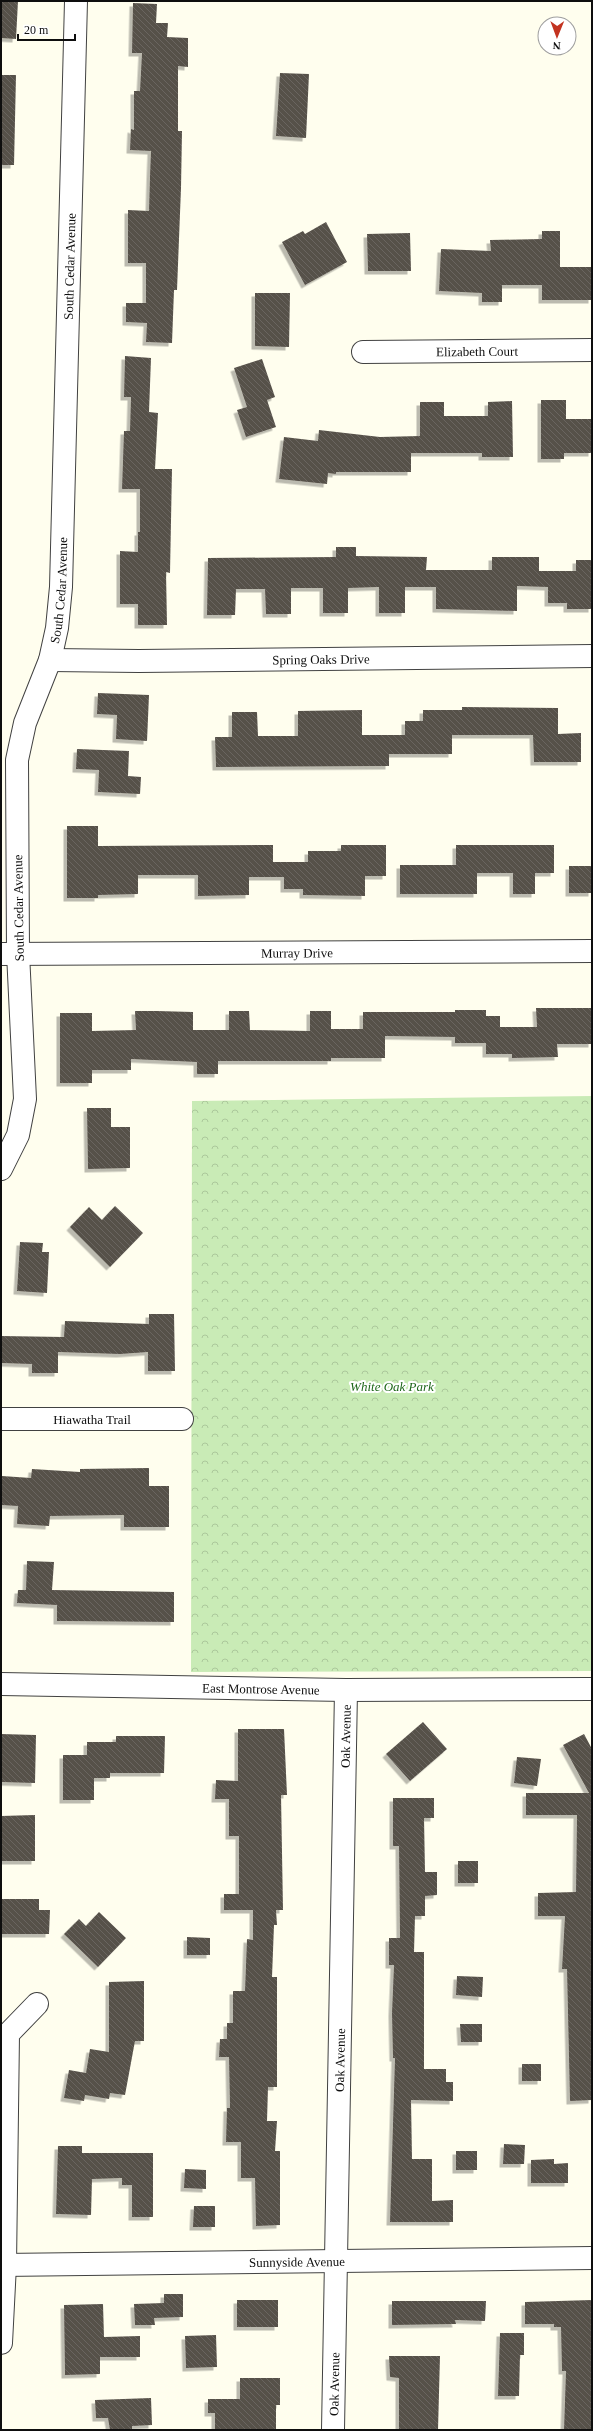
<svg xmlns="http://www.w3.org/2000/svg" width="593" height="2431" font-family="'Times New Roman',serif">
  <defs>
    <pattern id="park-crowns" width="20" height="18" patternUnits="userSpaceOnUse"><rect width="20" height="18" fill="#c9ebb6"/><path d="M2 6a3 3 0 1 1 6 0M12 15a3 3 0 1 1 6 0" fill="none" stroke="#abc89b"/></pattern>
    <pattern id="building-back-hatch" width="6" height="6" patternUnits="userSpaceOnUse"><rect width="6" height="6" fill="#57514a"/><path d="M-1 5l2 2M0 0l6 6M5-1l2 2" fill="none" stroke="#6a6560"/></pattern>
    <filter id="shadow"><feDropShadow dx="-3.5" dy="3.5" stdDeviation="0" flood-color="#0004"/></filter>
  </defs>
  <rect width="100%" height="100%" fill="#fffeee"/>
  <path fill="url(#park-crowns)" d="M592,1096v575l-401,1 1,-571z"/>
  <path fill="url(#building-back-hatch)" filter="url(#shadow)" d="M1,1h17l-2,38 -15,-1z
    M133,3l24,1 -1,19h12l-1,14 21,1v29l-10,-1v65h4l-1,57 -4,102h-3l-2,53 -26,-1 1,-19 -21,-1v-19h20v-40h-18v-53l21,1 1,-35 1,-25 -21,-1 1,-21 3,1v-39h6l2,-38h-10z
    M280,73l29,1 -3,64 -30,-2z
    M1,75h15l-2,90h-13z
    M326,222l21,40 -42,23 -23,-43 21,-11 2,3z
    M542,231h18v36h32v33h-50v-15h-40v17h-20v-9l-43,-2 2,-42 50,2 -1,-11 52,-1z
    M410,233l1,38h-43l-1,-37z
    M255,293h35l-1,54 -34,-1z
    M125,356l26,2 -2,54 9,1 -3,56h17l-2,104 -4,-1 1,53h-29v-21h-18v-53l18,1v-20h2v-43h-18l2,-58h6l1,-34h-7z
    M262,359l13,38 -8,3 9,27 -30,10 -9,-27 10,-3 -13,-39z
    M541,400h25v19h26v34h-28v6h-23z
    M512,401l1,56h-31v-4h-71v19h-75v2l-8,-1 -1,11 -48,-5 5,-42 34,4 1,-11 61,7 40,-1v-34h24v14h44v-14z
    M336,547h20v9l71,1 -1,13h66v-13h47v14h37v-11h16v49h-25v-6h-19v-16l-31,-1v25l-81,-2v-22h-31v26h-26v-26l-31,1v25h-25v-25h-32v26h-25l-1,-25h-29l-1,26h-28l1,-57 128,-1z
    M98,693l51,2 -2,46 -31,-2 1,-24 -20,-1z
    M462,707l96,1v26l23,-1v29h-47l-1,-27h-81v19h-63v12l-173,1 -1,-30h17v-25h25l1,24h40v-25l64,-1v25h43v-14h18v-11h39z
    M77,749l52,2 -1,25 13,1 -1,17 -42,-2 1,-22 -23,-1z
    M67,826h31v20l175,-1v17h35v-11h33v-6h45v31h-21v20l-62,-1v-6h-19v-12h-35v18l-51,1v-21h-60v19l-40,1v3h-31z
    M456,845h98v28h-19v21h-22v-21h-36v21h-77v-29h56z
    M569,866h23v27h-23z
    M536,1008h56v36h-35l1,13 -46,1v-4h-26v-11h-31v-6l-70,-1v22h-54v3h-113v13h-21v-12l-66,-3v11h-39v13h-32v-70h32v18l44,-1 -1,-19h22l36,1v18h36v-19h20l1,19 60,1v-20h21v18h32v-17h92v-2h31v6h14v11h37z
    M87,1108h24v19h19v41l-42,1z
    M115,1206l28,27 -33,34 -40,-40 19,-20 13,13z
    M20,1242l23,1 -1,9h7l-2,41 -30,-2z
    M149,1314h25l1,57h-27v-19l-28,2 -62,-2v21h-26v-9l-31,-1v-27l63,1 1,-16 84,3z
    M149,1468v18h20v41h-45v-12l-74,1 -1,10 -32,-2 1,-18 -17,-1 1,-29 29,2 1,-9 48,3v-3z
    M27,1561l27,1 -2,28 122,2v30l-117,-1v-16l-40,-2 1,-13h8z
    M423,1722l24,27 -37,32 -24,-27z
    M238,1729h46l3,66h-6l2,115h-7l1,15h-3l-2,52h5v110h-9l-1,34h10l-2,30h5v74l-24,1 -1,-48h-14v-36h-15l1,-34h3l-1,-51h-10l1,-18h7v-16h6v-32h12l2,-52 6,1v-30h-29v-16h15v-58h-10v-37h-14l1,-19 22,1z
    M1,1734l35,1 -1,48 -34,-1z
    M584,1734l8,15v351l-22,1 -3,-132h-5l3,-53h-27v-23l38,-1 1,-77h-51v-22h63l-26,-48z
    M116,1736h49l-1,37h-54v5h-16v22h-31v-45h24v-13h29z
    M517,1757l24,2 -4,27 -23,-3z
    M393,1798h41v20h-10l1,54h12v23l-12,1v20h-10l-1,36h10v117h22v13h7v19l-42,-1 1,59h20v42l21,-1v22h-63l5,-164h-2l-1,-45 2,-48h-5v-27h11l-1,-92h-6z
    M35,1815v46h-34v-45z
    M458,1861h20v22h-20z
    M1,1899h38v11h11l-1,24h-48z
    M99,1912l27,26 -28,29 -34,-33 15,-15 7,7z
    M187,1937l23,1v17h-23z
    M457,1976l26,1 -1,20 -26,-2z
    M144,1981v60h-9l-10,54 -15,-2 -1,6 -24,-4 -1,6 -20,-3 5,-28 17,3 4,-24 19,3v-70z
    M460,2024h22v18h-21z
    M522,2064h19v17h-19z
    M504,2144l21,1 -1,19h-21z
    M58,2146h24v7h71v64h-21v-32h-10v-7l-30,1 -1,36 -35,-1z
    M456,2151h21v19h-21z
    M554,2159v5l14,-1v20h-37v-23z
    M185,2169l21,1v19l-22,-1z
    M194,2206h21v21h-22z
    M164,2294h19v23l-29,1 1,7h-20l-1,-21 30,-1z
    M237,2300h41v27h-41z
    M592,2300v130h-28l2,-59h-4l-1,-44h-7v-3h-29v-22z
    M392,2301h94l-1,20 -30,-1 1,4 -64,1z
    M103,2304l1,33 36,-1v21h-40v17l-35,1 -1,-70z
    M500,2333h24v22h-4l-1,41h-21z
    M216,2335l1,32 -31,1 -1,-32z
    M389,2356h51l-2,74h-39v-52l-9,-1z
    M240,2378h40v27h-4v25h-61v-17h-7v-14h32z
    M151,2398l1,27 -20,1v4h-22l-2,-12h-12l-1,-18z"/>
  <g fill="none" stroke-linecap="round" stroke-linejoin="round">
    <g stroke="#414141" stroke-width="24">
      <g id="minor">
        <path id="s1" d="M363,352l229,-2"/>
        <path id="s2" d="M50,660l89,1 453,-5"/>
        <path id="s3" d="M1,954l591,-3"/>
        <path id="s4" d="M1,1169l17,-34 7,-36 -7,-146 -1,-193 8,-37 25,-63 7,-32 4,-41 15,-586"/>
        <path id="s5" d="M1,1419h181"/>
        <path id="s6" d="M1,1684l345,6 246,-1"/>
        <path id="s7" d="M1,2265l591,-7"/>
        <path d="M1,2343l4,-78 3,-231 29,-30"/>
        <path id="s8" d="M333,2430l13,-740"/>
      </g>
    </g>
    <use href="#minor" stroke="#fff" stroke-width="22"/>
  </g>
  <g text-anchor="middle" stroke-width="4" stroke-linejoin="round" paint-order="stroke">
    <g font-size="13" fill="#0e0e0e" stroke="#fff">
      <text dy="5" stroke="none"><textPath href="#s4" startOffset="914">South Cedar Avenue</textPath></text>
      <text dy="5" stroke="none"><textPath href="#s1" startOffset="114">Elizabeth Court</textPath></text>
      <text dy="5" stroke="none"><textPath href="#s4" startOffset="590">South Cedar Avenue</textPath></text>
      <text dy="5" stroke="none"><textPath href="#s2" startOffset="271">Spring Oaks Drive</textPath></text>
      <text transform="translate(18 908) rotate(-91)" y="5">South Cedar Avenue</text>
      <text dy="5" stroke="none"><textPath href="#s3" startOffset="296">Murray Drive</textPath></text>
      <text dy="5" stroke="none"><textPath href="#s5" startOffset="91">Hiawatha Trail</textPath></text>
      <text dy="5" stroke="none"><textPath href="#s6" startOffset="260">East Montrose Avenue</textPath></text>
      <text dy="5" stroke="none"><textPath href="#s8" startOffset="694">Oak Avenue</textPath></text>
      <text dy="5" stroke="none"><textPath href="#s8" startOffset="370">Oak Avenue</textPath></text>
      <text dy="5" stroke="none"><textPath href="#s7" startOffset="296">Sunnyside Avenue</textPath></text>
      <text dy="5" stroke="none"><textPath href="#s8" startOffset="46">Oak Avenue</textPath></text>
    </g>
    <g font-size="13" font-style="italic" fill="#1f681b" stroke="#fff">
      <text x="392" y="1391">White Oak Park</text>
    </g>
  </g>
  <rect width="593" height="2431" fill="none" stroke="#0e0e0e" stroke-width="4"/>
  <g transform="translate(557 36) rotate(181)"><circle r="19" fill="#ffffff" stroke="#9f9f9f"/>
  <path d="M0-3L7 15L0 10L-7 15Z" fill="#c33320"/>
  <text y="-6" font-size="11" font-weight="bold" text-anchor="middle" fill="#0e0e0e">N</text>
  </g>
  <path d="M18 34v6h57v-6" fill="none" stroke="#0e0e0e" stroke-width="2"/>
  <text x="24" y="34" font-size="12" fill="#0e0e0e" stroke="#ffffff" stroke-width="3" paint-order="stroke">20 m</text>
</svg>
